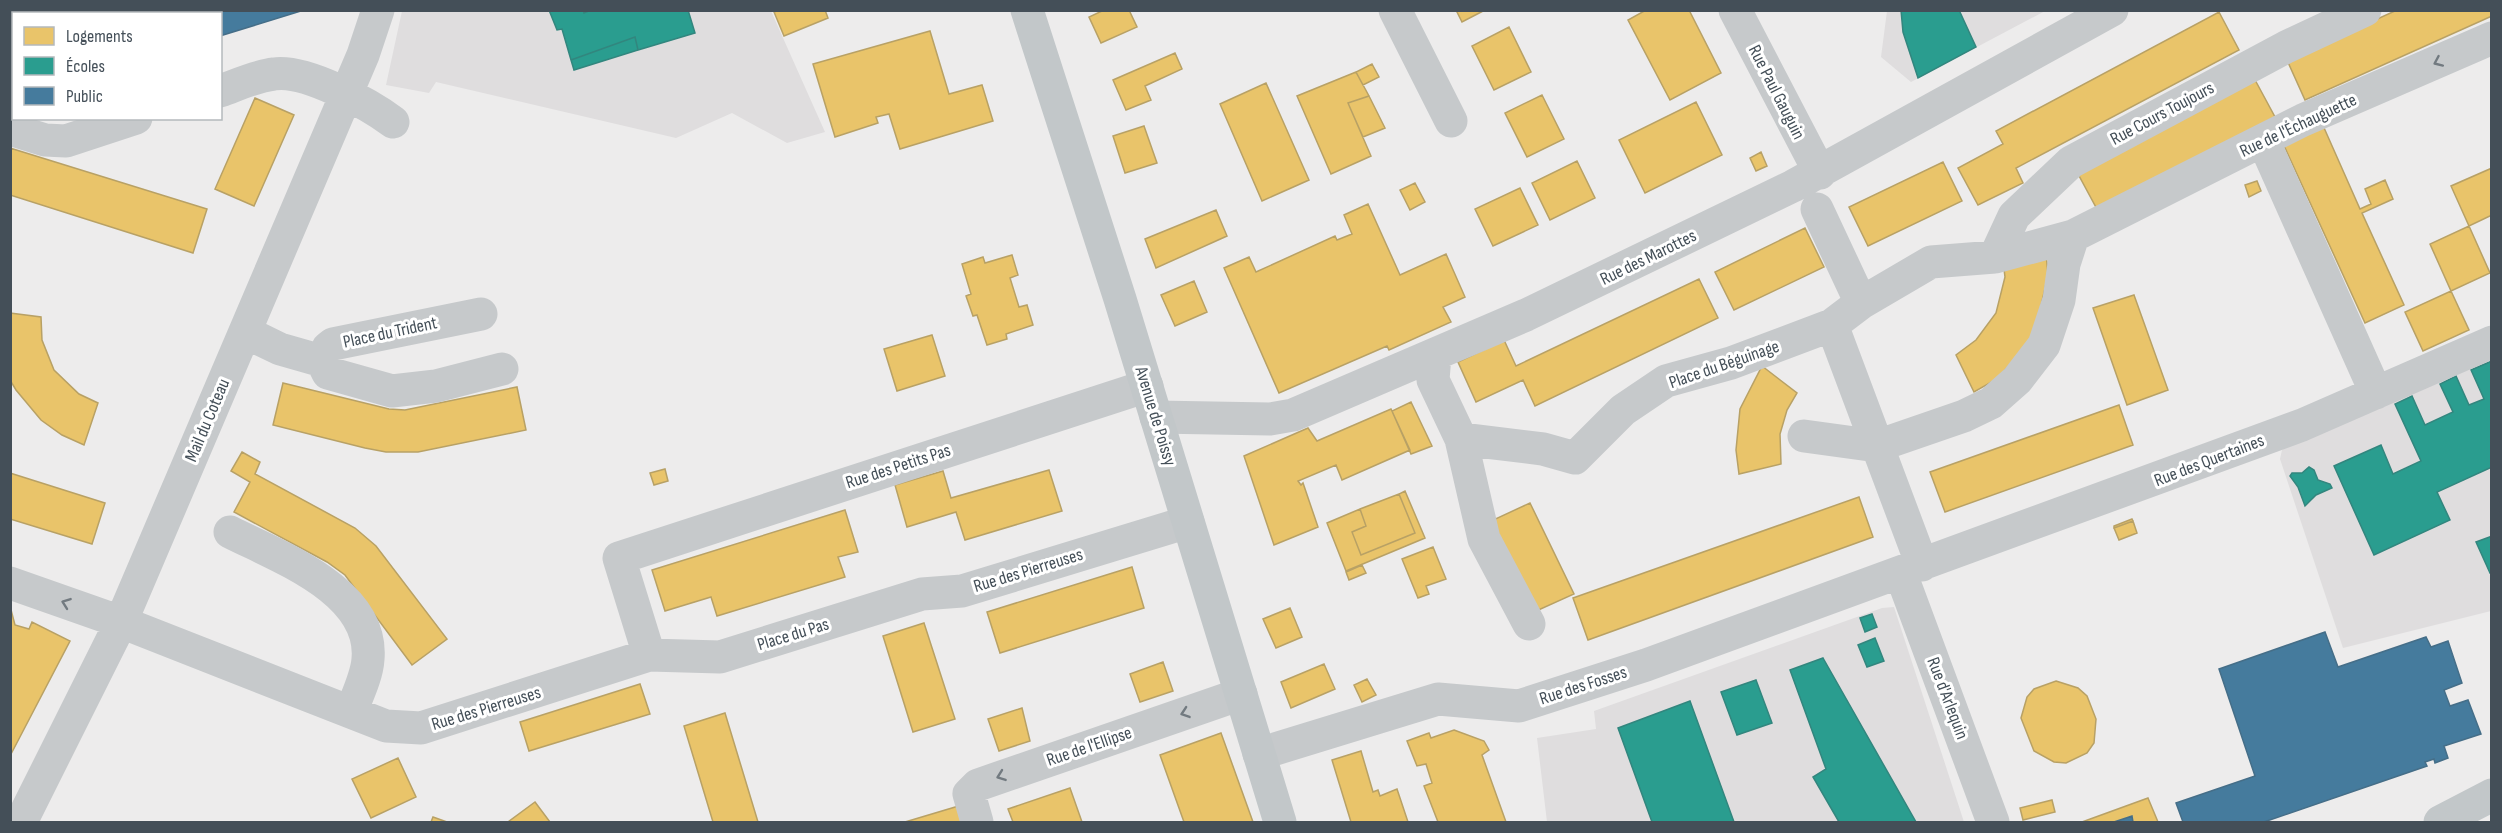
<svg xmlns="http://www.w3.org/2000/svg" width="2502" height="833" font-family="'Sofia Sans Condensed',sans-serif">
  <rect width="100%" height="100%" fill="#edecec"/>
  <path fill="#dfddde" d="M402,11h369l54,121 -38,11 -55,-30 -56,25 -240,-56 -7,11 -43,-8z
    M1887,11h158l-134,71 -30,-25z
    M2491,356v255l-148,37 -63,-189 2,-9 12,-10z
    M1894,607l70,215h-417l-10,-84 59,-9 -2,-18 288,-103z"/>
  <path fill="#e9c46a" stroke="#b8a165" stroke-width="1.5" d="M10,10h92l1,4h-89v54l-4,1z
    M779,10h46l3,8 -44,18 -10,-24z
    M1104,10h25l8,17 -36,16 -12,-26z
    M1456,10h29l-23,12z
    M1646,10h43l32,63 -51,27 -42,-80z
    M2397,10h95v6l-187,84 -18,-40z
    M2219,12l20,38 -223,118 7,15 -45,22 -20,-37 45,-24 -7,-13z
    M1509,27l22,45 -37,18 -22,-44z
    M930,31l19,63 33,-9 11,36 -93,28 -11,-35 -13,3 2,6 -43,14 -22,-73z
    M1175,53l7,16 -37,17 6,14 -25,10 -13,-30z
    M1372,64l7,13 -16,8 -7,-13z
    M1356,72l13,24 -21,7 23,53 -40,18 -34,-78z
    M2254,78l21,39 -177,94 -21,-39z
    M1266,83l43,97 -47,21 -42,-97z
    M1542,95l22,44 -37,18 -22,-44z
    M1369,96l16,32 -22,9 -15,-34z
    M255,98l39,17 -40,91 -39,-17z
    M1696,102l26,53 -77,38 -26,-53z
    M2321,121l39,88 11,-5 -6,-15 20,-9 8,19 -31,14 42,92 -39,18 -84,-184z
    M1144,126l13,37 -32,10 -12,-37z
    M10,148l197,61 -14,44 -183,-58z
    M1761,152l6,14 -11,5 -6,-13z
    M1577,161l18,37 -45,22 -18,-37z
    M1943,162l19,39 -94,45 -19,-39z
    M2492,168v47l-23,11 -18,-40z
    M2257,181l4,10 -12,6 -4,-12z
    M1415,183l10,19 -15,8 -10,-20z
    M1520,188l18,37 -45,21 -18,-37z
    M1368,204l32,71 46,-21 19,43 -22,10 8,15 -62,28 -2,-4 -108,47 -55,-125 25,-11 7,15 79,-36 2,4 15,-6 -8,-19z
    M1216,210l11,26 -71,32 -11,-29z
    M2469,226l21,47 -39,18 -21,-47z
    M1805,228l19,39 -90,43 -19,-38z
    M2046,253l2,22 -14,62 -37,42 -23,13 -18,-37 20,-15 20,-27 9,-36 -2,-16z
    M1012,255l6,20 -8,3 9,29 8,-2 6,20 -27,9 1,5 -20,6 -10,-30 -4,1 -7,-20 5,-2 -9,-30 21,-7 2,6z
    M1699,279l19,39 -183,88 -12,-26 -47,22 -18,-40 46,-22 12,26z
    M1194,281l13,31 -32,14 -14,-31z
    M2451,291l18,39 -46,21 -18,-39z
    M2134,295l34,95 -41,15 -34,-97z
    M10,313l31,4 1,23 12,30 25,24 19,9 -14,42 -22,-10 -21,-15 -25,-30 -6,-10z
    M932,335l13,41 -48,15 -13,-42z
    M1762,366l35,27 -10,17 -7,24 1,30 -42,10 -3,-24 4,-41z
    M283,383l106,26 16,1 112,-23 9,43 -108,22h-32l-21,-4 -92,-23z
    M1411,402l21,44 -21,8 -19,-43z
    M2119,405l14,40 -188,67 -15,-40z
    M1391,409l19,41 -68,30 -6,-15 -38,16 3,4 2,-2 15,44 -44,18 -30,-89 64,-28 9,13z
    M242,452l18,10 -5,12 100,54 21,18 71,93 -35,26 -67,-90 -18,-13 -93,-50 16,-30 -19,-11z
    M665,469l3,12 -14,4 -4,-12z
    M1049,470l13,41 -97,29 -9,-28 -49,15 -12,-42 48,-14 8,27z
    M10,473l95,30 -13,41 -82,-25z
    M1405,491l20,47 -79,33 -19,-48 33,-14 6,17 -14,6 9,23 54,-22 -16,-39z
    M1399,494l16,39 -54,22 -9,-23 14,-6 -6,-17z
    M1859,497l14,40 -285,103 -15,-42z
    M1530,503l44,91 -40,18 -43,-91z
    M845,510l13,42 -20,5 7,20 -128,39 -6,-19 -46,14 -13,-41z
    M2132,519l1,2 -19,7v-2z
    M2133,521l4,12 -18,7 -5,-12z
    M1433,547l13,32 -20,7 3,8 -11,4 -16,-39z
    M1362,565l4,8 -17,7 -3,-8z
    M1132,567l12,41 -144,45 -13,-41z
    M10,606l5,19 14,4 3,-7 38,19 -60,115z
    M1290,608l12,29 -26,11 -13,-29z
    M924,623l31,96 -42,13 -30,-96z
    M1163,662l10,29 -33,11 -10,-28z
    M1324,664l11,25 -44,19 -10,-26z
    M1367,679l9,16 -14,7 -8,-17z
    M2056,681l22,7 9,8 9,23 -2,24 -7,10 -21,10 -12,-1 -20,-11 -13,-33 6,-21 7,-8z
    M640,684l10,30 -121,37 -9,-29z
    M1022,708l8,33 -31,10 -11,-32z
    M725,713l33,109h-45l-29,-96z
    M1454,730l30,11 5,9 -7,5 24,67h-68l-14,-36 8,-3 -6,-19 -9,2 -10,-25 22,-8 2,5z
    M1221,733l32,89h-69l-24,-67z
    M1361,751l12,41 5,-2 2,6 17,-7 11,33h-57l-19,-62z
    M398,758l18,39 -45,21 -19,-39z
    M1070,788l12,34h-69l-5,-13z
    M2148,798l10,24h-76z
    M2052,800l3,12 -32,8 -3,-12z
    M535,802l15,20h-42z
    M962,805l5,17h-62z
    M433,817l14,5h-16z"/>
  <path fill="#2a9d8f" stroke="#32867e" stroke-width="1.5" d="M549,10h34l1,3 7,-3h97l7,23 -57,17 -3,-13 -64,23 -9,-31 -5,1z
    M1901,10h58l17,37 -58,31 -15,-46z
    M635,37l3,13 -64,20 -3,-10z
    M2492,361v106l-55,25 13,28 -76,35 -40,-89 47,-21 12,29 28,-13 -26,-57 17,-8 13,29 28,-13 -13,-28 16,-8 13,29 15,-6 -13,-29z
    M2309,467l5,3 4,10 12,4 2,4 -16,7 -11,11 -7,-19 -8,-11 2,-3h10z
    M2492,536v36l-2,1 -14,-31z
    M1872,614l5,13 -12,5 -5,-14z
    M1875,638l9,23 -17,6 -9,-22z
    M1823,658l93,164h-77l-26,-45 13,-8 -36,-99z
    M1756,680l16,43 -35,12 -16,-43z
    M1690,701l44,121h-82l-34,-94z"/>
  <path fill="#457b9d" stroke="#456e88" stroke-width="1.5" d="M194,10h110l-84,26v-22h-25z
    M2325,632l13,35 88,-30 5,10 17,-6 14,42 -18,7 6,16 18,-6 13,34 -37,12 4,12 -13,5 -1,-4 -9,3 2,4 -163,56h-81l-7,-19 79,-27 -36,-107z
    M2132,816l1,6h-19z"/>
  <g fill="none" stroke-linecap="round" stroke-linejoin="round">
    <path stroke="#c6c9cb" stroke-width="33" d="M1395,10l56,111
      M1735,10l85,163
      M220,91c17,-6 36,-15 54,-17 31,-5 95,30 119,48
      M10,129l35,11 21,1 70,-23
      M2263,140l113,253
      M1817,209l44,94 -29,22 90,240
      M1995,257l19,-41 57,-54 215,-115 79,-37
      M1861,303l70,-41 64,-5 78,-21
      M481,314l-148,30 -5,4 -6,13 6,12 64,18 44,-5 66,-17
      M245,332l35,17 42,12
      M1435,355l-2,25 28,59 23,100 45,85
      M1156,417l114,2 23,-4 233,-100 267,-129 319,-176
      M1804,436l73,10 87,-30 27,-13 26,-23 27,-35 15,-45 5,-36 9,-28 230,-116 189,-82
      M1461,439l82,10 32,9 48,-48 43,-29 65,-18 101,-38
      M230,532c49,25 144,59 138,127 -1,17 -11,37 -17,53
      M1901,574l92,248
      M10,583l111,39 265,104 35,2 228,-73 71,2 202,-63 40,-3 226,-69
      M649,655l-30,-97 528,-172
      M1259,754l179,-55 81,7 127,-41 656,-240 190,-83
      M21,822l100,-200 242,-567 15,-45
      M977,822l-8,-28 9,-9 263,-91"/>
    <path stroke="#c2c7c9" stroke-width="33" d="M1027,10l93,289 160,523
      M2440,822l52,-27"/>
  </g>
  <defs><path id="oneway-chevron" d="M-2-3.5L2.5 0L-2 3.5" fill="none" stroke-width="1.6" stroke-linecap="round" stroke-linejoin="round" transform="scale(1.5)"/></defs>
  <g stroke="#727a80">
    <use href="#oneway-chevron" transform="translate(2438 62) rotate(156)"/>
    <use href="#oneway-chevron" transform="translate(66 603) rotate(-160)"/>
    <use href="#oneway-chevron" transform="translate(1185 713) rotate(161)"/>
    <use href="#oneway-chevron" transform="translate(1001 776) rotate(160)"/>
  </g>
  <g text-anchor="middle" stroke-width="6" stroke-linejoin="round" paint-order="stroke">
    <g font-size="18" fill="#444f58" stroke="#fff">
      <text transform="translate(1777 92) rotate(63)" y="6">Rue Paul Gauguin</text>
      <text transform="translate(2162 113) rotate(-28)" y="6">Rue Cours Toujours</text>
      <text transform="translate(2298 125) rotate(-25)" y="6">Rue de l'Échauguette</text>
      <text transform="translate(1648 257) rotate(-26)" y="6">Rue des Marottes</text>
      <text transform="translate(390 332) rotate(-12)" y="6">Place du Trident</text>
      <text transform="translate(1724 364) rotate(-19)" y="6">Place du Béguinage</text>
      <text transform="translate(1156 416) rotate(73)" y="6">Avenue de Poissy</text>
      <text transform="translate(207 420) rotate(-67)" y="6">Mail du Coteau</text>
      <text transform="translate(2209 460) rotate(-21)" y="6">Rue des Quertaines</text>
      <text transform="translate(898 466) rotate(-18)" y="6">Rue des Petits Pas</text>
      <text transform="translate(1028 570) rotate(-17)" y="6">Rue des Pierreuses</text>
      <text transform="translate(793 634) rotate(-17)" y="6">Place du Pas</text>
      <text transform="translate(1583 685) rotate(-18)" y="6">Rue des Fosses</text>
      <text transform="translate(1948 698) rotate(69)" y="6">Rue d'Arlequin</text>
      <text transform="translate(486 708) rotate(-17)" y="6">Rue des Pierreuses</text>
      <text transform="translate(1089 746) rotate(-19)" y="6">Rue de l'Ellipse</text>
    </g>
  </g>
  <rect width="2502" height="833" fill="none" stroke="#444f58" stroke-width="24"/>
  <rect x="12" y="12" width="210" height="108" fill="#ffffff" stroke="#b4b9bc" stroke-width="1.5"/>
  <rect x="24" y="27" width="30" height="18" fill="#e9c46a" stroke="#b4b9bc" stroke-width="1.5"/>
  <text x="66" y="42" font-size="18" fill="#444f58">Logements</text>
  <rect x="24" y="57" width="30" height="18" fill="#2a9d8f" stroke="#b4b9bc" stroke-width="1.5"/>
  <text x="66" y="72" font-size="18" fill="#444f58">Écoles</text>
  <rect x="24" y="87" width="30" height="18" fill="#457b9d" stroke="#b4b9bc" stroke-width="1.5"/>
  <text x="66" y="102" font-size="18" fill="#444f58">Public</text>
</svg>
